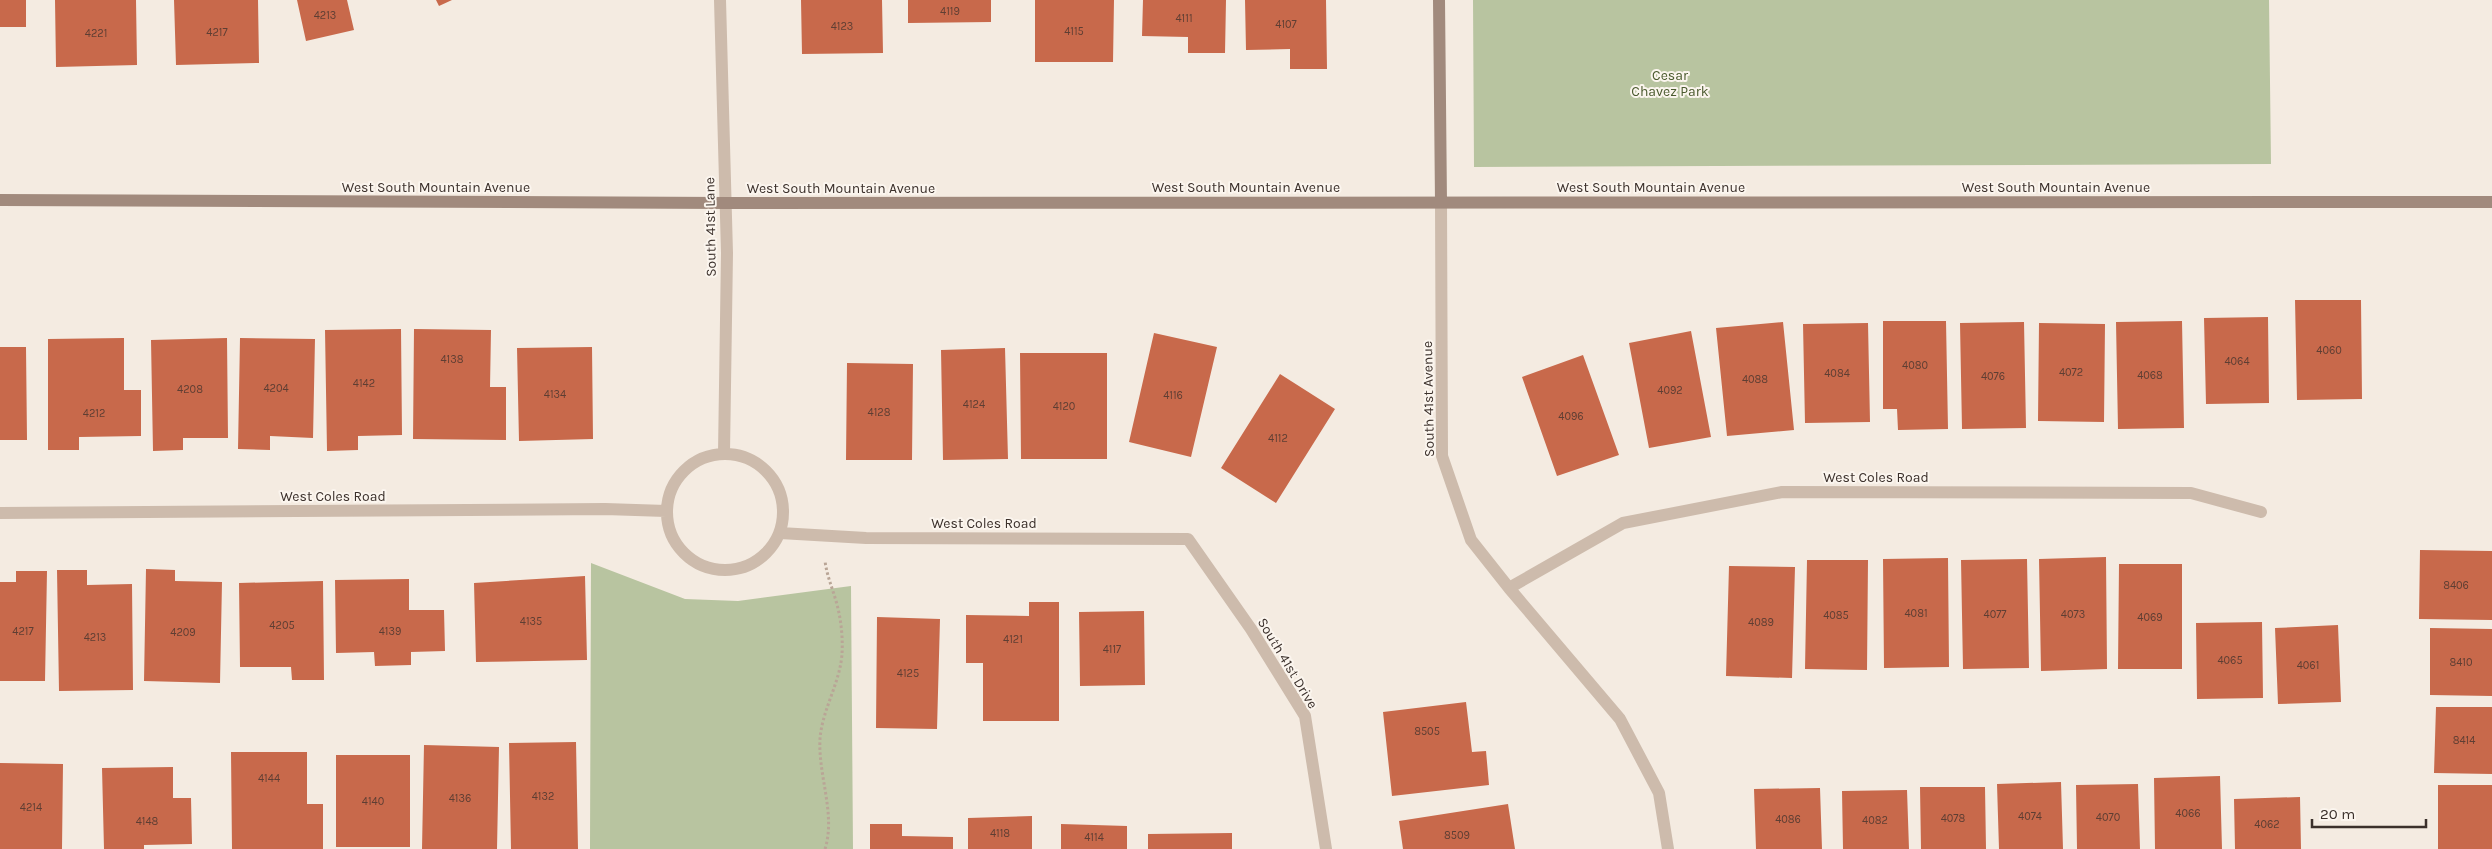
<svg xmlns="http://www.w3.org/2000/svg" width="2492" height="849" font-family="Karla,sans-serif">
  <rect width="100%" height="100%" fill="#f4ebe1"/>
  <path fill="#b8c4a0" d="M1473,0h796l2,164 -797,3z
    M591,563l94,36 53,2 113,-15 2,263h-263z"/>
  <path fill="#c8694b" d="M0,0h26v27h-26z
    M55,0h81l1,65 -81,2z
    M174,0h84l1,63 -83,2z
    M297,0h50l7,30 -48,11z
    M436,0h16l-13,6z
    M801,0h81l1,53 -81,1z
    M908,0h83v22l-83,1z
    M1035,0h79l-1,62h-78z
    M1143,0h83l-1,53h-37v-16l-46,-1z
    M1245,0h81l1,69h-37v-20l-44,1z
    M2295,300h66l1,99 -65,1z
    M2268,317l1,86 -63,1 -2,-86z
    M1883,321h63l2,108 -50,1 -1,-21h-14z
    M2182,321l2,107 -66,1 -2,-107z
    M1783,322l11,108 -67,6 -11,-108z
    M2024,322l2,106 -64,1 -2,-106z
    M1868,323l2,99 -65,1 -2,-99z
    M2039,323l66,1 -1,98 -66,-1z
    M401,329l1,106 -44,1v14l-31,1 -2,-121z
    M414,329l77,1 -1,57h16v53l-93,-1z
    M1691,331l20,106 -62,11 -20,-105z
    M1154,333l63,14 -26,110 -62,-15z
    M124,338v52h17v46l-62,1v13h-31v-111z
    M227,338l1,100h-45v12l-30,1 -2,-111z
    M240,338l75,1 -2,99 -43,-2v14l-32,-1z
    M0,347h26l1,93h-27z
    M592,347l1,92 -74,2 -2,-93z
    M1005,348l3,111 -65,1 -2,-110z
    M1020,353h87v106h-86z
    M1583,355l36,100 -62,21 -35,-99z
    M847,363l66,1 -1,96h-66z
    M1280,374l55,35 -59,94 -55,-35z
    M2420,550l72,1v69l-73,-1z
    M2106,557l1,112 -66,2 -2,-112z
    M1948,558l1,109 -65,1 -1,-109z
    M2027,559l2,109 -66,1 -2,-109z
    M1807,560h61l-1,110 -62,-1z
    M2119,564h63v105h-64z
    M1729,566l66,1 -3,111 -66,-2z
    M146,569l29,1v11l47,1 -2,101 -76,-2z
    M57,570h30v15l45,-1 1,106 -74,1z
    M16,571h31l-2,110h-45v-99h16z
    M585,576l2,84 -111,2 -2,-79z
    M409,579v31h35l1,41 -34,1v13l-36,1 -1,-14 -38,1 -1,-73z
    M323,581l1,99h-32l-1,-13h-51l-1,-84z
    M1029,602h30v119h-76v-58h-17v-48l63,1z
    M1144,611l1,74 -65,1 -1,-74z
    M877,617l63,2 -3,110 -61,-1z
    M2262,622l1,76 -66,1 -1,-76z
    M2338,625l3,77 -63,2 -3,-76z
    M2430,628l62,1v67l-62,-1z
    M1466,702l6,50 14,-1 3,34 -97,11 -9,-84z
    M2436,707h56v67l-58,-1z
    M576,742l2,107h-67l-2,-106z
    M424,745l75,2 -2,102h-75z
    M231,752h76v52h16v45h-91z
    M336,755h74v92h-74z
    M0,763l63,1 -1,85h-62z
    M173,767v31h18l1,46 -48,1v4h-40l-2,-81z
    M2220,776l2,73h-67l-1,-71z
    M2061,782l2,67h-64l-2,-65z
    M2138,784l2,65h-63l-1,-64z
    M2438,785h54v64h-54z
    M1920,787h65l1,62h-65z
    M1820,788l2,61h-66l-2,-60z
    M1907,790l2,59h-66l-1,-58z
    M2300,797l1,52h-66l-1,-50z
    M1508,804l7,45h-112l-4,-28z
    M1032,816v33h-64v-31z
    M870,824h32v12l51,1v12h-83z
    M1061,824l66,2v23h-66z
    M1232,833v16h-84v-15z"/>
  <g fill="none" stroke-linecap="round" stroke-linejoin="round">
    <path stroke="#b9a596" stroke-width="3" stroke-dasharray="2.5 2.5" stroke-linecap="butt" d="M825,849c11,-35 -7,-73 -5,-110 2,-29 20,-56 22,-85 1,-17 -1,-36 -6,-53 -4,-14 -9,-25 -11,-40"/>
    <path stroke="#cdbbac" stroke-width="12" d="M720,0l7,253 -3,200
      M1441,202l1,254 29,84 38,48 111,131 39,74 9,56
      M667 512a58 58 0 1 1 116 0a58 58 0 1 1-116 0Z
      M0,513l605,-4 61,2
      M780,533l86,5 322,1 63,90 54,87 21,133
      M1509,588l114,-65 159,-31 409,1 70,19"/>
    <path stroke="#a18a7d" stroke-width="12" d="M1439,0l2,202
      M0,200l725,3 1767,-1"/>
  </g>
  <g text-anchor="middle" stroke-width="4" stroke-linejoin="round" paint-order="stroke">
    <g font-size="11" fill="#5e3e33">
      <text x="950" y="15">4119</text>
      <text x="325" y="19">4213</text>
      <text x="1184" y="22">4111</text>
      <text x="1286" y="28">4107</text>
      <text x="842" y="30">4123</text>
      <text x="1074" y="35">4115</text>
      <text x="217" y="36">4217</text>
      <text x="96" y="37">4221</text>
      <text x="2329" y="354">4060</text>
      <text x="452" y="363">4138</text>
      <text x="2237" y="365">4064</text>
      <text x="1915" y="369">4080</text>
      <text x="2071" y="376">4072</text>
      <text x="1837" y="377">4084</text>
      <text x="2150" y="379">4068</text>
      <text x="1993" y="380">4076</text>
      <text x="1755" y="383">4088</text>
      <text x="364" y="387">4142</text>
      <text x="276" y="392">4204</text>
      <text x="190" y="393">4208</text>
      <text x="1670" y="394">4092</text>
      <text x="555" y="398">4134</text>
      <text x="1173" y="399">4116</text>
      <text x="974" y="408">4124</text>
      <text x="1064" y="410">4120</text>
      <text x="879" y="416">4128</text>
      <text x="94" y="417">4212</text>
      <text x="1571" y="420">4096</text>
      <text x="1278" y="442">4112</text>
      <text x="2456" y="589">8406</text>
      <text x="1916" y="617">4081</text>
      <text x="1995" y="618">4077</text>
      <text x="2073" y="618">4073</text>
      <text x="1836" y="619">4085</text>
      <text x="2150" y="621">4069</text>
      <text x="531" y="625">4135</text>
      <text x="1761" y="626">4089</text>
      <text x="282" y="629">4205</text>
      <text x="23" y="635">4217</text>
      <text x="390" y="635">4139</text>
      <text x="183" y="636">4209</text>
      <text x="95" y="641">4213</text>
      <text x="1013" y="643">4121</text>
      <text x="1112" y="653">4117</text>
      <text x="2230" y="664">4065</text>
      <text x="2461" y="666">8410</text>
      <text x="2308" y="669">4061</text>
      <text x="908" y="677">4125</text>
      <text x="1427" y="735">8505</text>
      <text x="2464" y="744">8414</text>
      <text x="269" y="782">4144</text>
      <text x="543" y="800">4132</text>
      <text x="460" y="802">4136</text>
      <text x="373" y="805">4140</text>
      <text x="31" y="811">4214</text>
      <text x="2188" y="817">4066</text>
      <text x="2030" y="820">4074</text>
      <text x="2108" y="821">4070</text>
      <text x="1953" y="822">4078</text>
      <text x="1788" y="823">4086</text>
      <text x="1875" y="824">4082</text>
      <text x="147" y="825">4148</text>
      <text x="2267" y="828">4062</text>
      <text x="1000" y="837">4118</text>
      <text x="1457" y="839">8509</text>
      <text x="1094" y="841">4114</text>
    </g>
    <g font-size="14" fill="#4a5a2e" stroke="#fbf5ee">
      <text x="1670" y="80">Cesar<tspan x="1670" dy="16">Chavez Park</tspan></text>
    </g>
    <g font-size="14" fill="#3b302b" stroke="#fbf5ee">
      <text x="436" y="192">West South Mountain Avenue</text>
      <text x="1246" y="192">West South Mountain Avenue</text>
      <text x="1651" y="192">West South Mountain Avenue</text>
      <text x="2056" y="192">West South Mountain Avenue</text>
      <text x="841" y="193">West South Mountain Avenue</text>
      <text transform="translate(710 227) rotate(-91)" y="5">South 41st Lane</text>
      <text transform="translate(1428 399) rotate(-91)" y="5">South 41st Avenue</text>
      <text x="1876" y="482">West Coles Road</text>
      <text x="333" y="501">West Coles Road</text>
      <text x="984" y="528">West Coles Road</text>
      <text transform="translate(1288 663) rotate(59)" y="5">South 41st Drive</text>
    </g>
  </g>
  <path d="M2312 819v8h114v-8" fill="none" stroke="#3b302b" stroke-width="2.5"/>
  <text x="2320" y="819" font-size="15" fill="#3b302b" stroke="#fbf5ee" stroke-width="4" paint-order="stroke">20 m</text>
</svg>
